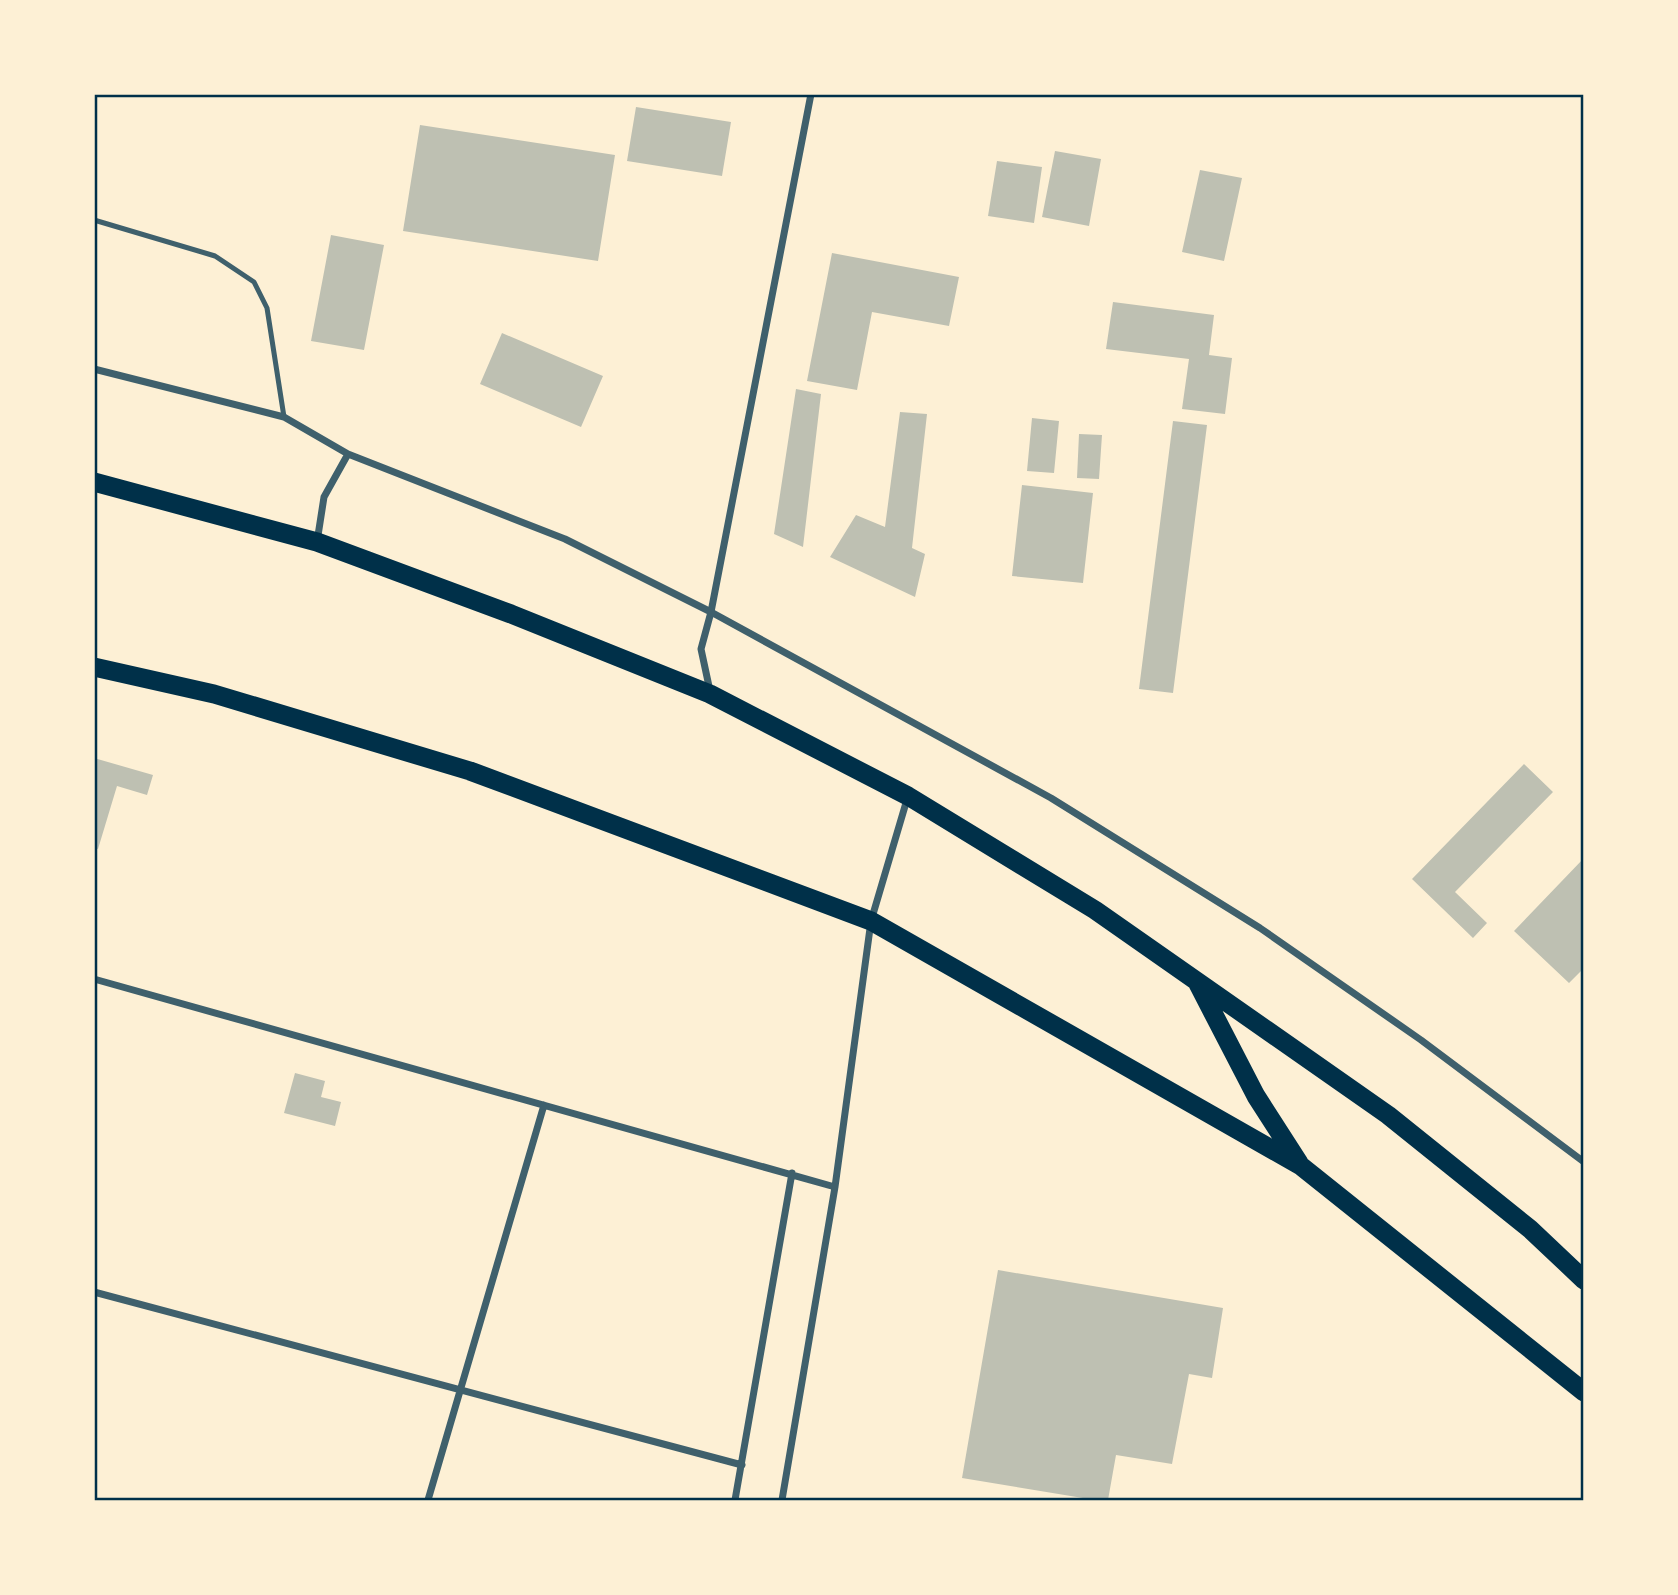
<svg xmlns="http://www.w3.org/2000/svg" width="1678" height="1595" font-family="Jost,sans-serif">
  <rect width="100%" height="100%" fill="#fdf0d5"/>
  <path fill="#bec0b2" d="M636,107l95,15 -9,54 -95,-15z
    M420,125l195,30 -17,106 -195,-30z
    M1055,151l46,8 -12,67 -47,-9z
    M997,161l45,6 -8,56 -46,-7z
    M1200,170l42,8 -18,83 -42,-9z
    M331,235l53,10 -20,105 -53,-9z
    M832,253l127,24 -10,49 -77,-14 -15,78 -50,-9z
    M1113,302l101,13 -5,40 23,3 -7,56 -43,-5 7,-50 -83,-10z
    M502,333l101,43 -22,51 -101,-43z
    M796,389l25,5 -18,153 -29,-13z
    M900,412l27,2 -15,134 13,6 -10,43 -85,-40 26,-42 29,12z
    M1032,418l27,3 -5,52 -27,-2z
    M1173,421l34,4 -34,268 -34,-4z
    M1079,434l23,1 -3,44 -22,-1z
    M1022,485l71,8 -10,90 -71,-7z
    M94,758l59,17 -6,20 -30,-9 -19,63 -4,-1z
    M1524,764l29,28 -98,100 32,31 -14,15 -61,-59z
    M1584,858v110l-15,15 -55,-52z
    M295,1073l30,8 -4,16 20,5 -6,24 -51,-13z
    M998,1270l225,38 -11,70 -23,-4 -17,90 -56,-9 -8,45h-13l-133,-22z"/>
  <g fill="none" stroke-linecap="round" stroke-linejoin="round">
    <path stroke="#3f606c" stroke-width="5" d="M94,220l121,36 39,26 13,26 17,109"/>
    <path stroke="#3f606c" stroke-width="7" d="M94,369l190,48 64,37 217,85 146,73 340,186 209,130 161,112 163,122
      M317,542l7,-45 24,-43
      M710,691l-9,-42 10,-37 100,-518
      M94,979l741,208
      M94,1292l648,173
      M428,1500l116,-395
      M735,1500l57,-327
      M782,1500l53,-313 36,-266 37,-125"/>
    <path stroke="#003049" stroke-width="19" d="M94,482l223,60 194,72 199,80 198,102 187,114 293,205 142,114 54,51
      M94,667l120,27 256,77 401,150 430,245 283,226
      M1197,982l59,114 43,67"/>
  </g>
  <rect width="1678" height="1595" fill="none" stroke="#fdf0d5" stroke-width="192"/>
  <rect x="96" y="96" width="1486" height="1403" fill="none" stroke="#003049" stroke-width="2.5"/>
</svg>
